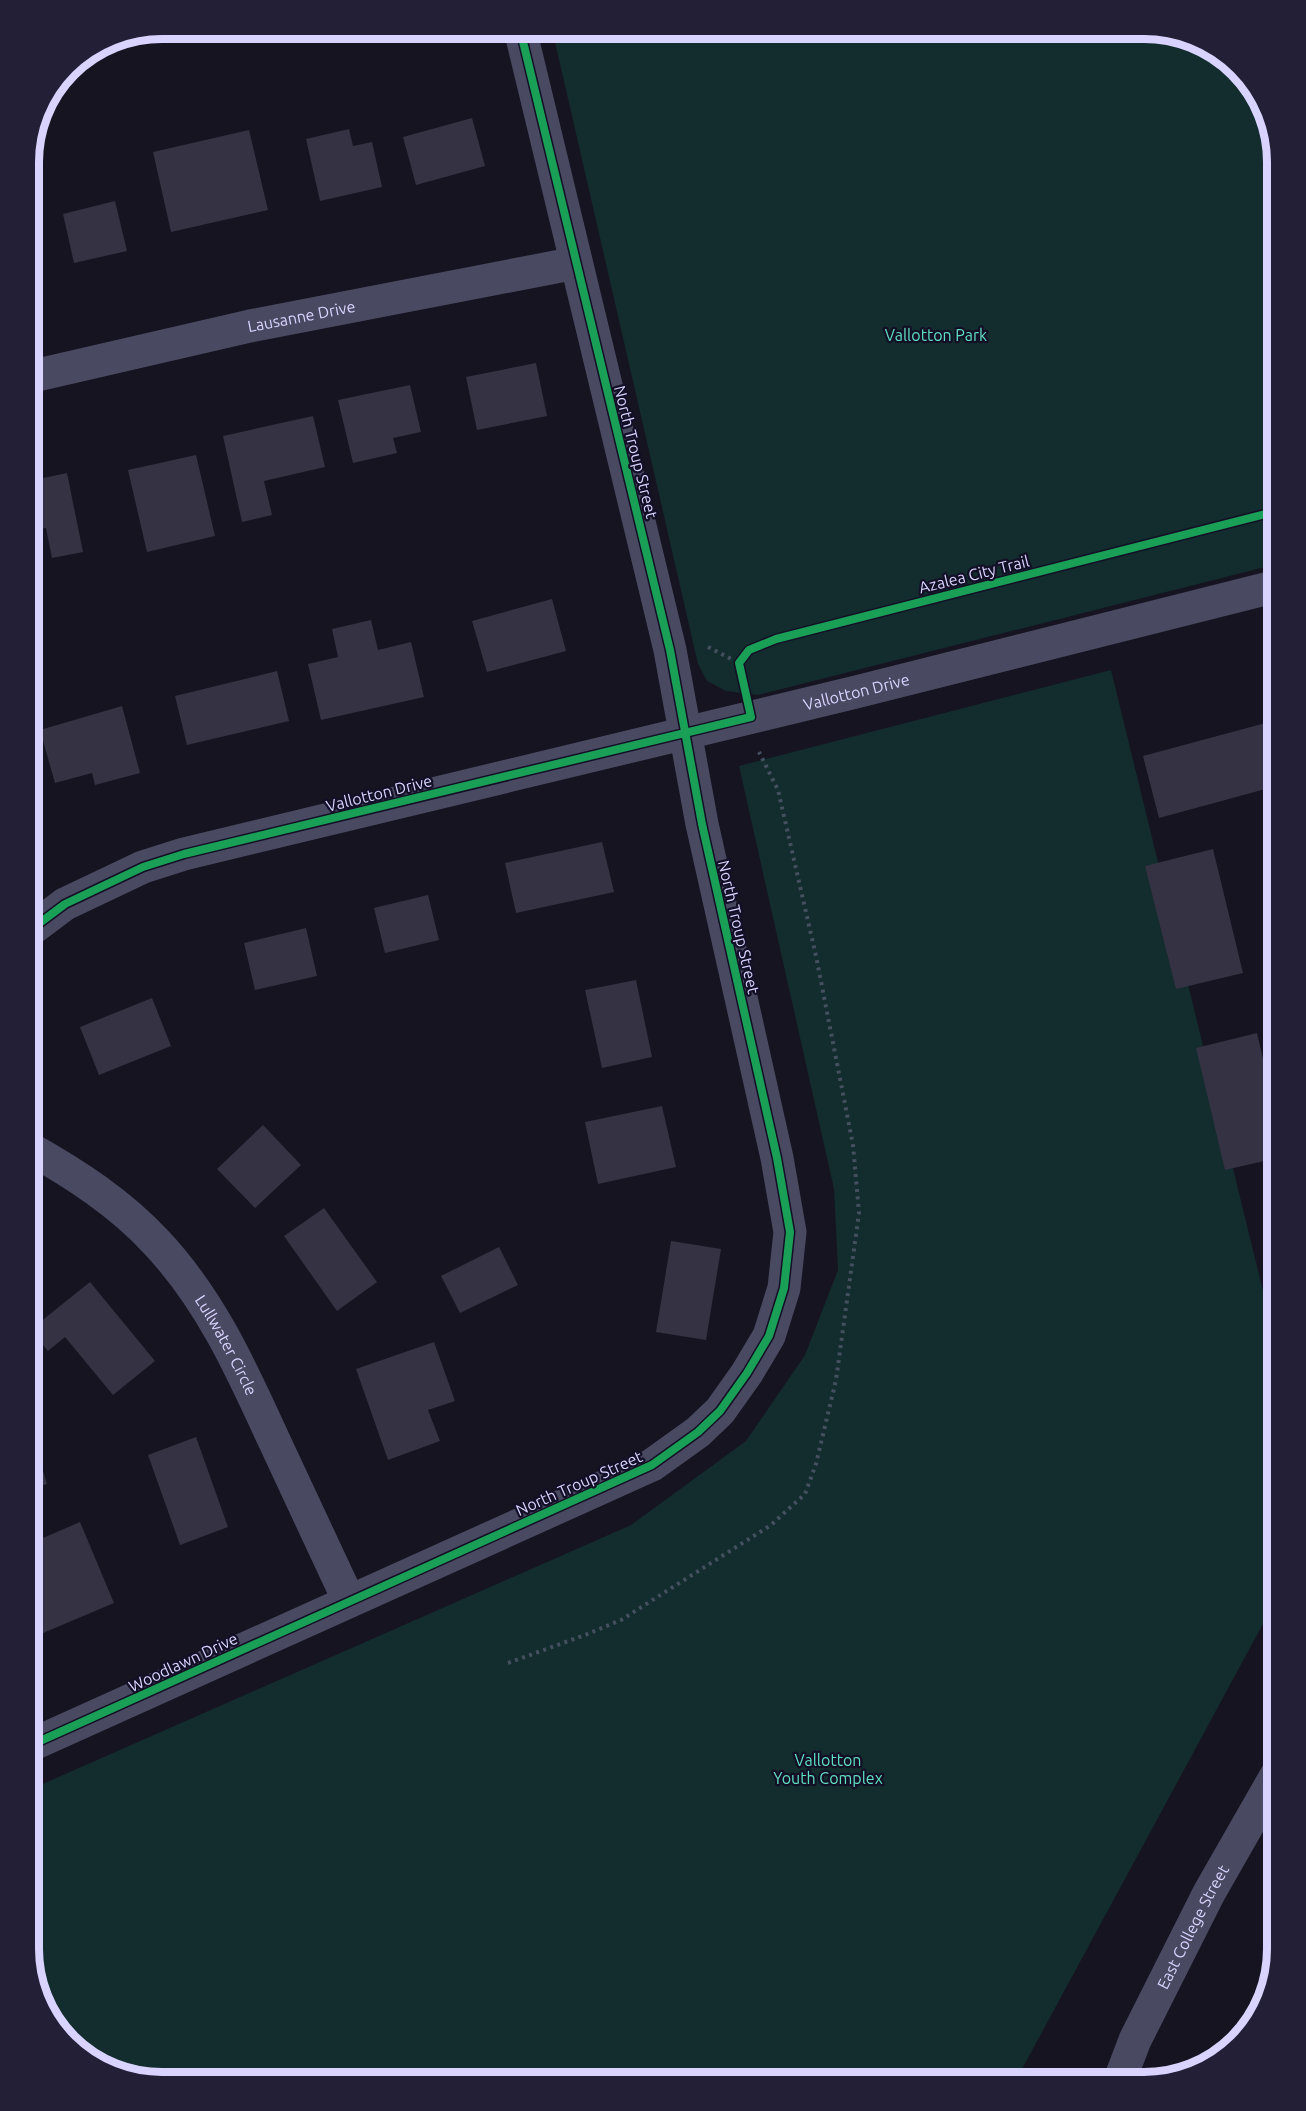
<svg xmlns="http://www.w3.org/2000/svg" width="1306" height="2111" font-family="Ubuntu,sans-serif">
  <rect width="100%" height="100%" fill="#161421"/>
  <path fill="#132c2d" d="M552,29h601l65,22 46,52 13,59v402l-519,131 -32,-4 -19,-10 -9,-17z
    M1111,670l166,678v250l-262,484h-862l-65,-22 -46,-52 -13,-59v-159l602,-265 115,-84 59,-86 33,-85 -4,-81 -95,-423z"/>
  <path fill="#343243" d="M472,118l13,48 -69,19 -13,-48z
    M349,129l4,17 19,-4 10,45 -62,14 -14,-62z
    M249,130l19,80 -97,22 -18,-80z
    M115,201l12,50 -53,12 -11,-49z
    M536,363l11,53 -70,14 -11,-53z
    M410,385l11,47 -28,6 4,15 -44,10 -15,-63z
    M313,416l12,51 -61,14 8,34 -30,7 -19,-86z
    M196,455l19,81 -68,16 -19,-82z
    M67,473l16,79 -31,6 -6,-30 -17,3v-50z
    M552,599l14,52 -79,21 -15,-51z
    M371,620l7,30 33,-8 13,55 -103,23 -13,-56 30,-7 -6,-28z
    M277,671l12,50 -102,24 -12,-49z
    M122,706l18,67 -45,12 -3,-12 -37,10 -15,-53z
    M1277,720v66l-118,32 -16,-62z
    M602,842l12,50 -98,21 -11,-50z
    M1213,849l30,124 -67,16 -31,-123z
    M428,895l11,45 -54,13 -11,-45z
    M306,928l11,48 -62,14 -11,-47z
    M636,980l16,77 -50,11 -17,-78z
    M152,998l19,48 -72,29 -19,-48z
    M1257,1033l20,87v38l-52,12 -29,-122z
    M662,1106l14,61 -78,17 -13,-62z
    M263,1125l38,40 -46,43 -38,-39z
    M324,1208l53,74 -40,29 -53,-75z
    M671,1241l50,8 -15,91 -50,-8z
    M499,1247l19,38 -58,28 -19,-37z
    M90,1282l65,79 -42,34 -48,-58 -17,14 -18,-21z
    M434,1342l21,59 -27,9 12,31 -52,19 -32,-91z
    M196,1437l32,90 -48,18 -32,-90z
    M38,1454l9,30 -18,5v-32z
    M80,1522l34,81 -85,36v-59l11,-5 -11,-26v-5z"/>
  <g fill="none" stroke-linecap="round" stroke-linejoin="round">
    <path stroke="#44505f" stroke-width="4" stroke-dasharray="3 4.5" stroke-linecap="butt" d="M708,647l31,16
      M743,683l-4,-20 10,-13 27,-11 501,-128
      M508,1663l77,-28 36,-15 150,-95 34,-31 11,-30 20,-84 23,-167 -6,-68 -37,-189 -38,-166 -19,-38"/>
    <g stroke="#4a4962" stroke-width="33">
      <path id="s1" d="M29,377l221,-51 326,-63"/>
      <path id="s2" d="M29,931l36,-27 78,-37 41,-13 672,-162 421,-106"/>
      <path id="s3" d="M29,1148c46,26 91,55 127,94 53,56 84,124 116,194 26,55 51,110 77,165"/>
      <path d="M29,1746l623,-281 46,-33 22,-21 27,-38 22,-37 15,-48 6,-56 -13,-74 -75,-334 -32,-174 -150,-621"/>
      <path id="s4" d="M1119,2082l16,-42 74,-147 68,-119"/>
    </g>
    <g stroke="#130f26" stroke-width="11">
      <path id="cycleway" d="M29,931l36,-27 78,-37 41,-13 567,-137 -12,-54 10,-13 27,-11 501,-128
        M29,1746l623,-281 46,-33 22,-21 27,-38 22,-37 15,-48 6,-56 -13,-74 -75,-334 -32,-174 -150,-621"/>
    </g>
    <use href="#cycleway" stroke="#1a9f57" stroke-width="8"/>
  </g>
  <g text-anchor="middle" stroke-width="4.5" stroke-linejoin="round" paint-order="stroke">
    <g font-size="16" fill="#d9d4ff" stroke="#130f26">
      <text dy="6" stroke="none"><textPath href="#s1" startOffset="279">Lausanne Drive</textPath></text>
      <text transform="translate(636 452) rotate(76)" y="6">North Troup Street</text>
      <text transform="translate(974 574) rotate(-14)" y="6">Azalea City Trail</text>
      <text dy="6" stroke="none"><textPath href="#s2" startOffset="866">Vallotton Drive</textPath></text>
      <text transform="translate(379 793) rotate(-14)" y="6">Vallotton Drive</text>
      <text transform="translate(739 927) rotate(77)" y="6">North Troup Street</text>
      <text dy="6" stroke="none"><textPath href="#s3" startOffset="284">Lullwater Circle</textPath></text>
      <text transform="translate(579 1483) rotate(-24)" y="6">North Troup Street</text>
      <text transform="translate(183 1662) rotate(-25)" y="6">Woodlawn Drive</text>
      <text dy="6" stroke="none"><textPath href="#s4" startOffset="172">East College Street</textPath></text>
    </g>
    <g font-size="16" fill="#5fe0c0" stroke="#130f26">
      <text x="936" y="341">Vallotton Park</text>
      <text x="828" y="1766">Vallotton<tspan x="828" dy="18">Youth Complex</tspan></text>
    </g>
  </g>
  <path d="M0 0H1306V2111H0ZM162 39H1144A123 123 0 0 1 1267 162V1949A123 123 0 0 1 1144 2072H162A123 123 0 0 1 39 1949V162A123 123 0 0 1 162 39Z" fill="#231f37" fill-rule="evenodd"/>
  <path fill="none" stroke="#d9d4ff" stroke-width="8" d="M162 39H1144A123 123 0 0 1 1267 162V1949A123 123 0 0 1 1144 2072H162A123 123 0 0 1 39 1949V162A123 123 0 0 1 162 39Z"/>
</svg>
